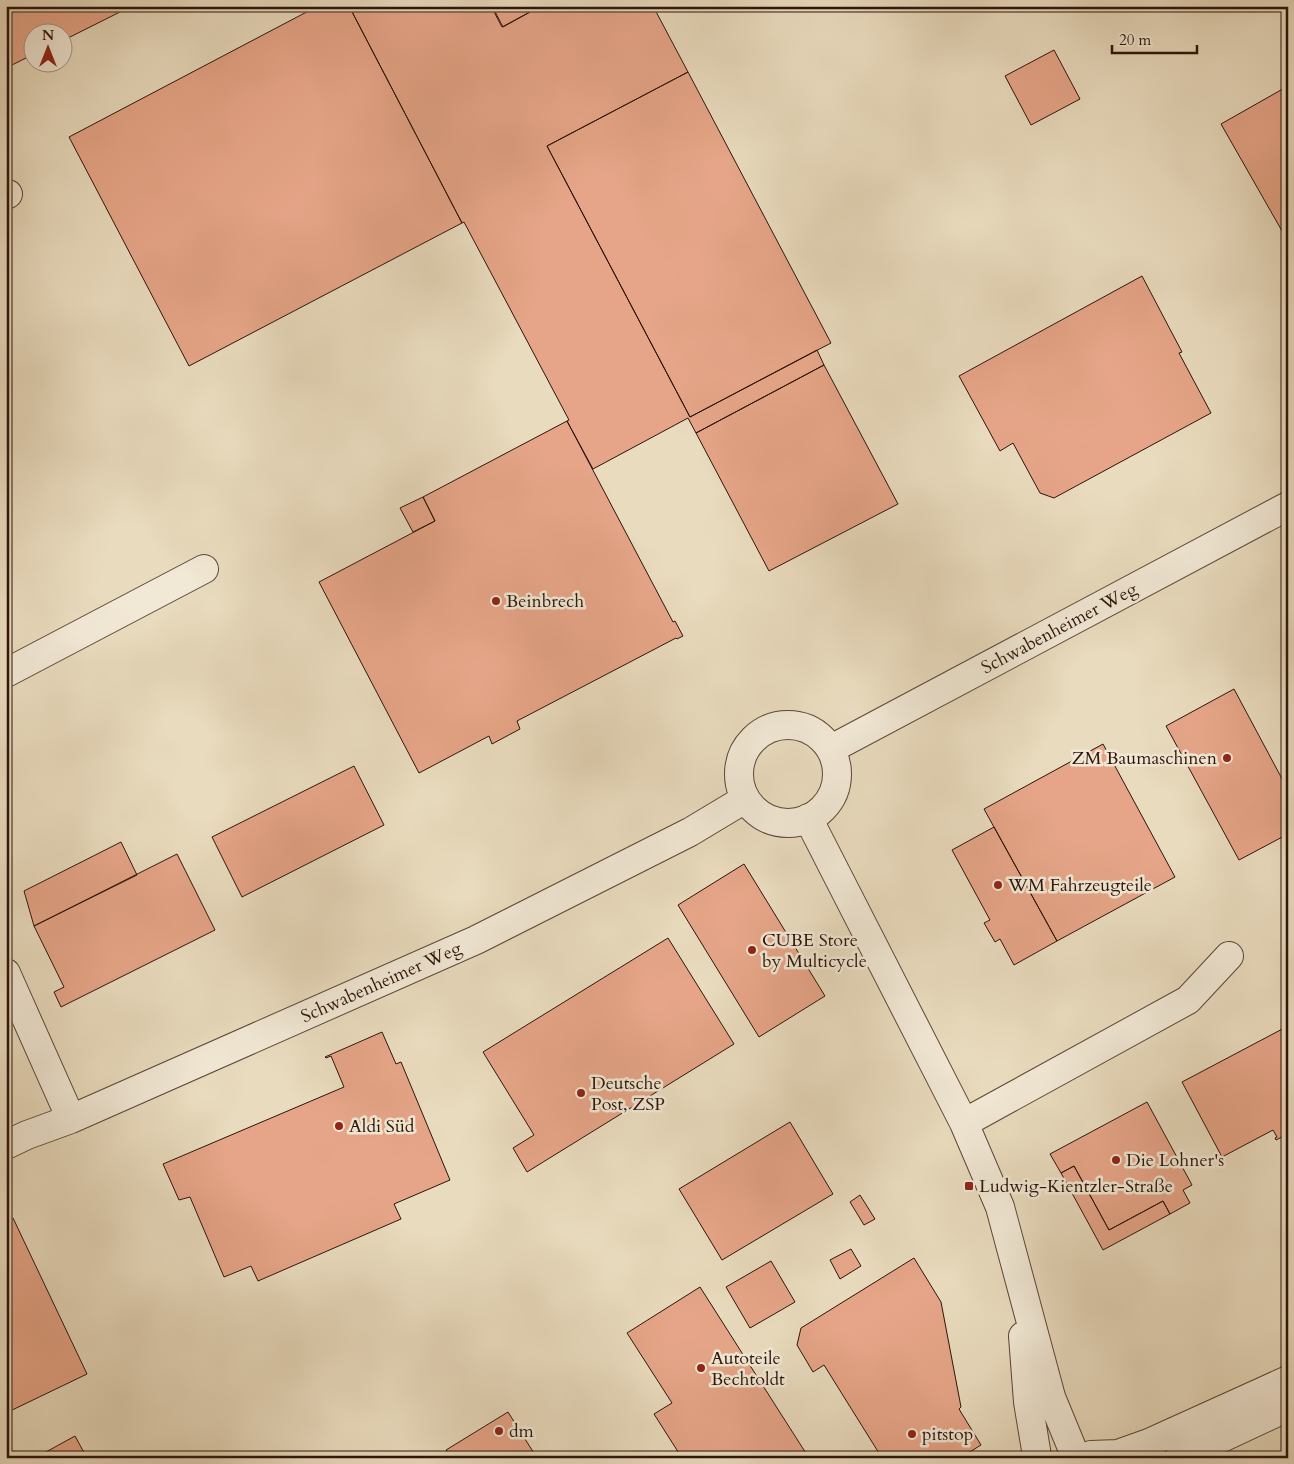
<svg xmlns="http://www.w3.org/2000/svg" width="1294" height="1464" font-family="Cardo,serif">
  <rect width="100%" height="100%" fill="#e9dbbe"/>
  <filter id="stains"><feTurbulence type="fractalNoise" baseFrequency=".004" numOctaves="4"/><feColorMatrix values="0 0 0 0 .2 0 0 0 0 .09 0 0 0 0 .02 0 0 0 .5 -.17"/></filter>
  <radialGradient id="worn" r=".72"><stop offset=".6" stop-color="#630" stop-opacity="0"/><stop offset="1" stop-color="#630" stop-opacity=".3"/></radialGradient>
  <path fill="#e6a588" stroke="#2c140a" d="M6,6h126l-70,35v-9h-30v23l-26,13z
    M318,6h31l113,217 -273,143 -120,-229z
    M349,6h142l11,21 39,-21h112l35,66 -141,74 143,271 127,-67 7,15 -128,68 -8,-15 -95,51 -26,-48 2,-1 -105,-198 -2,1z
    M492,6h49l-38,21z
    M1054,50l26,49 -49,26 -26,-49z
    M688,72l143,271 -141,74 -143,-271z
    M1288,86v150l-2,2 -65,-114z
    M1142,276l40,76 -3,1 32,60 -157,85 -14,-5 -27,-50 -13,8 -41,-75z
    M824,365l74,139 -129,67 -73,-138z
    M567,421l106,201 2,-1 8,15 -6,3 -1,-1 -159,83 3,8 -28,15 -3,-8 -70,37 -100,-191 116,-61 -12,-24z
    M423,497l12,24 -22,11 -13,-24z
    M1234,689l54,101v44l-49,26 -73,-134z
    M1103,744l72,133 -118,64 -73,-132z
    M354,766l30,59 -142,72 -30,-60z
    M994,827l63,114 -43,24 -14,-26 -5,3 -11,-19 6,-3 -38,-70z
    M121,842l16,33 -103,51 -10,-35z
    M177,854l38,76 -154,77 -7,-15 10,-5 -30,-61z
    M744,864l81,132 -66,41 -81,-132z
    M668,938l66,106 -207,128 -14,-24 21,-13 -51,-83z
    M1288,1026v108l-12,6 -1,-2 2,-1 -4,-7 -51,27 -40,-75z
    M382,1032l14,32 5,-2 49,118 -56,24 7,15 -143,62 -7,-15 -27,11 -34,-80 -11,3 -16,-36 181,-77 -13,-31 -5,2 -1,-1z
    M1147,1102l45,83 -9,5 7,13 -20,11 -7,-13 -54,29 -35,-64 -13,7 -11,-19z
    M790,1122l43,72 -111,66 -43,-71z
    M1074,1166l35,64 54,-29 7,13 -67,36 -42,-77z
    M860,1195l15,24 -11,6 -14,-23z
    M13,1218l74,156 -81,39v-191z
    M851,1249l10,17 -21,13 -10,-19z
    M914,1258l27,44 20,105 -2,2 22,36 -21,13h-78l-58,-93 -11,7 -16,-27 4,-17z
    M771,1261l24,41 -45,26 -24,-41z
    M700,1287l109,171h-127l-28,-44 18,-11 -45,-70z
    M508,1412l29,46h-86l-5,-8z
    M75,1436l12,22h-52z"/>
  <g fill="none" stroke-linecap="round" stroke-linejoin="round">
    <g stroke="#5b4637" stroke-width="30">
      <path id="minor" d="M6,195l2,-1
        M6,673l198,-104
        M739 774a49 49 0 1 1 98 0a49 49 0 1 1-98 0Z
        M831,749l457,-243
        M808,818l156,305 36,84 51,190 21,51
        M6,973l65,146
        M964,1123l224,-123 41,-44
        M6,1145l21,-10 44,-16 405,-179 214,-108 55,-33
        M1023,1336l5,66 9,54
        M1091,1455l27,-1 31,-11 139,-63
        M1179,1458l109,-51"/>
    </g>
    <use href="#minor" stroke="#f1e8d5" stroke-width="28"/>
  </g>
  <g fill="#8f2418" stroke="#f1e8d5" stroke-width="2">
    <circle cx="496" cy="601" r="5"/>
    <circle cx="1227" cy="758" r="5"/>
    <circle cx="998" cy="885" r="5"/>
    <circle cx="752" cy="950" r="5"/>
    <circle cx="581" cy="1093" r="5"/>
    <circle cx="339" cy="1126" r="5"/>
    <circle cx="1116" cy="1160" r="5"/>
    <rect x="964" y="1181" width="10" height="10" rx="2.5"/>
    <circle cx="701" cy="1368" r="5"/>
    <circle cx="499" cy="1431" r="5"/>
    <circle cx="912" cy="1434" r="5"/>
  </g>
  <g text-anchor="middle" stroke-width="5" stroke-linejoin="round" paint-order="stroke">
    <g font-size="18" fill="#2c140a" stroke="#f1e8d5" text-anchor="start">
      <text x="506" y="607">Beinbrech</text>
      <text x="1217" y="764" text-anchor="end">ZM Baumaschinen</text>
      <text x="1008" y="891">WM Fahrzeugteile</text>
      <text x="762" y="946">CUBE Store<tspan x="762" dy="21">by Multicycle</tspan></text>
      <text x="591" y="1089">Deutsche<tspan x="591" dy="21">Post, ZSP</tspan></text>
      <text x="349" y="1132">Aldi Süd</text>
      <text x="1126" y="1166">Die Lohner's</text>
      <text x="979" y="1192">Ludwig-Kientzler-Straße</text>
      <text x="711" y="1364">Autoteile<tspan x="711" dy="21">Bechtoldt</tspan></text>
      <text x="509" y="1437">dm</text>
      <text x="922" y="1440">pitstop</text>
    </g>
    <g font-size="18" fill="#2c140a" stroke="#f1e8d5">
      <text transform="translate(1059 628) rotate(-28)" y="6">Schwabenheimer Weg</text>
      <text transform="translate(381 982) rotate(-24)" y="6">Schwabenheimer Weg</text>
    </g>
  </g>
  <rect width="1294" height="1464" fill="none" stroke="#e9dbbe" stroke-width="25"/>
  <rect x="8" y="8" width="1279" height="1449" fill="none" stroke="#2c140a" stroke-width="2.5"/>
  <rect x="12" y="12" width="1269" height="1439" fill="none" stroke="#2c140a"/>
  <g transform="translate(48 48)"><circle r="24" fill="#f1e8d5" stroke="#a29384"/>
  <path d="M0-4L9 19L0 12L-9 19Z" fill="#8f2418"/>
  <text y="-8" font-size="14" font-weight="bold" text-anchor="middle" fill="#2c140a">N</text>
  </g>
  <path d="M1112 45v8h85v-8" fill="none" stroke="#2c140a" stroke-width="2.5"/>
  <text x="1119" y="45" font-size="15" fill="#2c140a" stroke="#f1e8d5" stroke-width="4" paint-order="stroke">20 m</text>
  <rect width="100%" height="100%" filter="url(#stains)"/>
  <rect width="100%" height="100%" fill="url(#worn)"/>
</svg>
